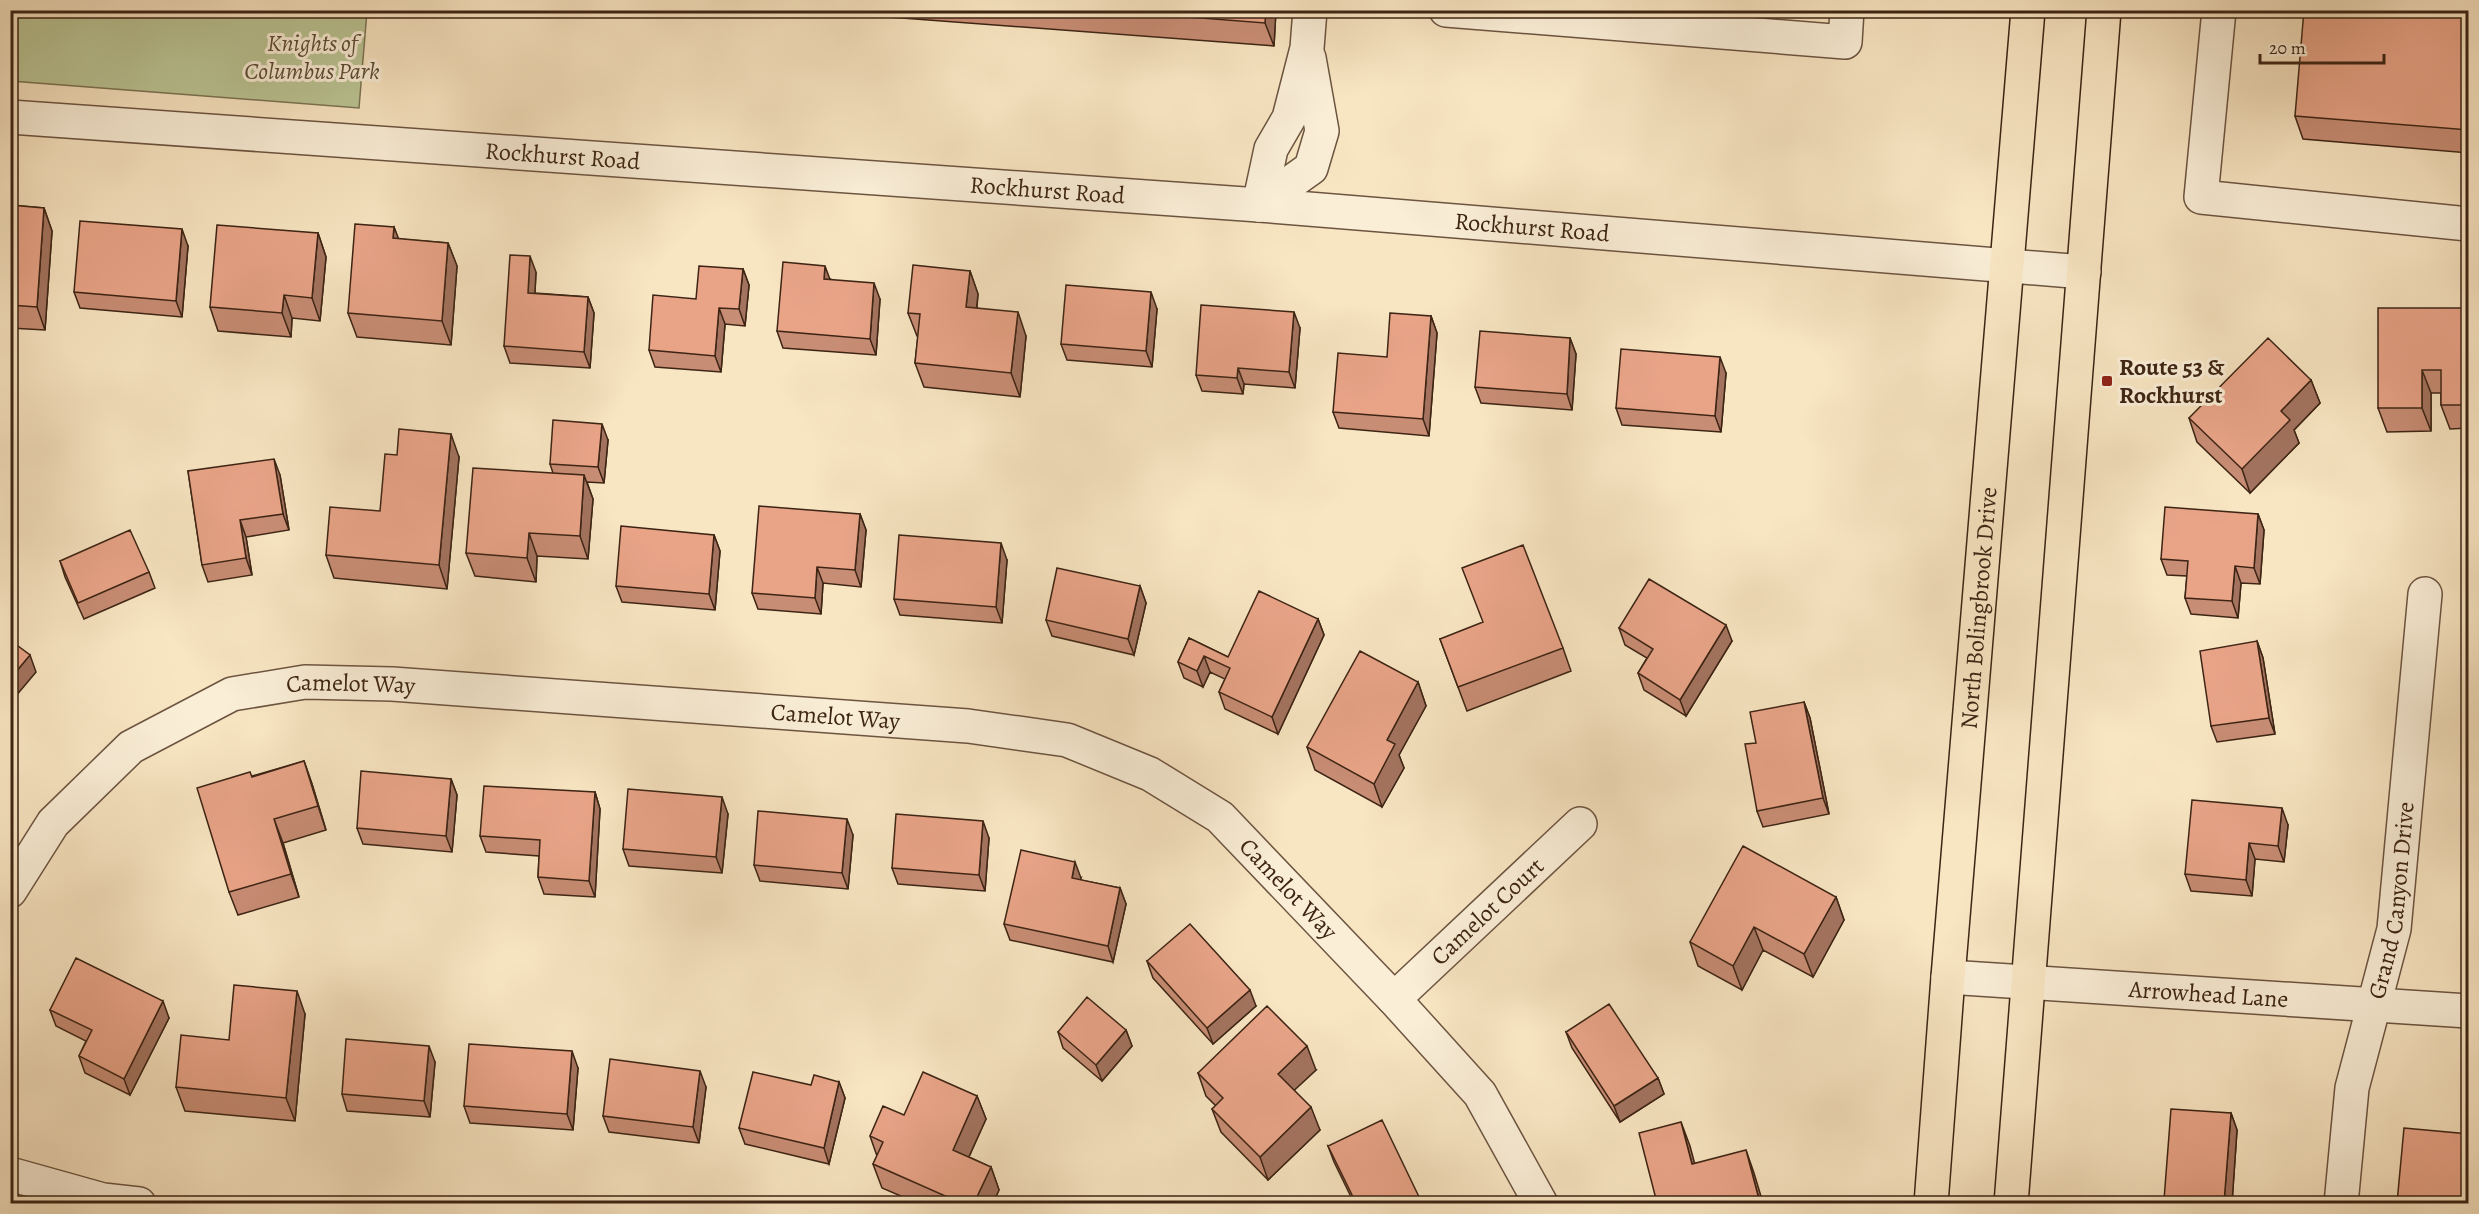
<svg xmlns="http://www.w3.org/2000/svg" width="2479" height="1214" font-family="Alegreya,serif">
  <rect width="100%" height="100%" fill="#f8e5c2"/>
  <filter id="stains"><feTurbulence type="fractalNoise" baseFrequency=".00333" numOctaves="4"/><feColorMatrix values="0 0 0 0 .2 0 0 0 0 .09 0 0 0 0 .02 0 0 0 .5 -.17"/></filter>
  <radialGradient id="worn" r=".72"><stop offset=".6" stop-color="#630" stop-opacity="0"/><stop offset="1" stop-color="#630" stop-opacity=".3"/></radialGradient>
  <path fill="#bbc595" stroke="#7c7454" stroke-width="1.5" d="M10,11h357l-8,97 -348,-27z"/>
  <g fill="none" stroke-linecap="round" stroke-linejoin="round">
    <g stroke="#6c5440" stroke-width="36">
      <g id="minor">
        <path d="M1446,10l399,32 2,-32"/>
        <path d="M2219,10l-18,187 267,27"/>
        <path id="s1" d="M10,117l1249,88 825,67"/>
        <path d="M1259,205l12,-56 18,-31 18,-70 3,-38"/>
        <path d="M1259,205l52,-37 11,-37 -13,-73"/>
        <path id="s2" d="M10,891l43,-68 78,-76 101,-53 73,-12 87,2 576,42 99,14 83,34 70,43 174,182 86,95 61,110"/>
        <path id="s3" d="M1948,977l520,34"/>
        <path id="s4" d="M1394,999l186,-175"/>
        <path d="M10,1174l93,26 36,4"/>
        <path id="s5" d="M2341,1204l11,-116 42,-159 31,-335"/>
      </g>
    </g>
    <g stroke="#3d2414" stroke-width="36">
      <g id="major">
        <path id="s6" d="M1931,1204l17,-227 80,-967"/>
        <path d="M2011,1204l93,-1194"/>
      </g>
    </g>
    <use href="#minor" stroke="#faeed7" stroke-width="33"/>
    <use href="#major" stroke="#f8e5c2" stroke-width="33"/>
  </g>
  <path fill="#c88d75" stroke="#3d2414" stroke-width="1.5" d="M795,10h481l-2,36z
    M2469,10v143l-166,-14 -8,-23z
    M10,205l34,3 8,23 -7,99 -35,-2z
    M394,227l4,12 50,4 9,23 -6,79 -94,-8 -9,-24z
    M318,233l8,24 -6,64 -28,-3 -1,19 -73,-6 -8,-24z
    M188,246l-6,71 -102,-9 -6,-16z
    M743,269l6,16 -4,41 -20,-2 -4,48 -66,-5 -6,-17z
    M970,271l8,23 -1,14 49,28 -6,61 -96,-10 -9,-24 3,-27h-1l-9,-23z
    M536,272l-1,21 53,4 6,16 -4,55 -80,-5 -6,-17z
    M830,279l50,20 -4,56 -93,-7 -6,-17z
    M2469,308v120l-19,1 -9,-24v-12h-10v38l-44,1 -9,-24z
    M1157,309l-5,58 -85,-7 -6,-16z
    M1431,316l6,17 -8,103 -90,-8 -6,-16 54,-55z
    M1300,328l-5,60 -51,-4 -1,10 -41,-3 -6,-16z
    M1570,338l6,16 -4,56 -91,-7 -6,-16z
    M1726,373l-5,59 -99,-7 -6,-17z
    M2311,380l9,23 -26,27 5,13 -49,50 -53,-51 -8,-24z
    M608,440l-4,43 -17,-1 6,17 -5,60 -51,-3 -1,26 -61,-6 -9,-23 87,-80 -3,-9z
    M459,457l-12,132 -113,-11 -8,-23z
    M188,471l92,4 9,55 -43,7 6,38 -44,7 -6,-17z
    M860,514l6,16 -5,57 -38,-4 -2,31 -63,-5 -6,-16z
    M2258,514l6,16 -4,54 -19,-1 -3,35 -47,-4 -6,-16 2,-22 -20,-1 -6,-16z
    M714,535l6,16 -5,59 -93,-8 -6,-16z
    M1007,560l-5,63 -102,-8 -6,-16z
    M60,561l89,11 6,16 -71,31 -19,-42z
    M1140,586l6,17 -12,52 -82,-19 -6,-16z
    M1318,619l6,16 -46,99 -53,-25 -6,-17 6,-13 -15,-7 -7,15 -19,-9 -6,-16 11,-24 39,19z
    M1619,628l113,13 -46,75 -42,-26 -6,-17 9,-15 -22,-13z
    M1440,639l123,9 8,23 -104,40z
    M2257,641l6,17 12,76 -58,8 -6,-16z
    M1418,682l8,24 -27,49 5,13 -22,39 -67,-37 -8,-23z
    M1804,702l6,16 19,96 -66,13 -6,-16 -1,-68z
    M304,761l8,23 14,46 -43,13 16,54 -61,18 -9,-23 23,-116z
    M451,779l6,16 -5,57 -89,-8 -6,-16z
    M595,792l5,17 -5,88 -51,-3 -6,-17 1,-21 -53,-4 -6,-16z
    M728,814l-6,59 -93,-7 -6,-17z
    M2288,825l-4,37 -29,-3 -3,37 -61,-5 -6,-17z
    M853,835l-5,54 -88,-8 -6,-16z
    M989,838l-4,53 -87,-7 -6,-16z
    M1081,878l-1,2 40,8 6,16 -13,58 -103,-22 -6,-16z
    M1836,897l8,23 -31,57 -50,-27 -21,40 -44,-24 -8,-24z
    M1147,961l109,45 -43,38 -60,-66z
    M50,1010l119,8 -39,77 -45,-22 -6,-17 7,-15 -30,-15z
    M305,1014l-10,107 -110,-10 -9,-24 53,-47z
    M1126,1030l6,16 -30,35 -39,-33 -5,-16z
    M1566,1032l92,46 6,16 -44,28 -48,-74z
    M435,1062l-5,55 -83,-6 -5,-17z
    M578,1068l-5,62 -103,-7 -6,-17z
    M1316,1070l-22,20 26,40 -52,50 -47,-48 -9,-23 4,-3 -10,-10 -8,-23z
    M839,1082l6,16 -16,66 -84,-20 -6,-16 72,-43z
    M706,1087l-7,56 -90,-11 -6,-16z
    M977,1096l9,23 -17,38 22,10 8,23 -6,13h-76l-35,-15 -9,-24 4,-8 -7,-20 34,-21z
    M2231,1113l6,17 -5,73h-67l-1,-3z
    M1328,1146l92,53 2,4h-68l-20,-41z"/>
  <path fill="#a3735f" stroke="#3d2414" stroke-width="1.5" d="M1266,10h10l-2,36 -9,-23z
    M44,208l8,23 -7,99 -8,-23z
    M394,227l9,23 -10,-12z
    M182,229l6,17 -6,71 -6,-16z
    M318,233l8,24 -6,64 -8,-23z
    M448,243l9,23 -6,79 -9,-24z
    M530,256l6,16 -2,37 -6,-16z
    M825,266l6,16 -7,-3z
    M743,269l6,16 -4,41 -6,-17z
    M970,271l8,23 -4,36 -8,-23z
    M874,283l6,16 -4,56 -6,-16z
    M1151,292l6,17 -5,58 -6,-16z
    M284,295l8,23 -1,19 -9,-24z
    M588,297l6,16 -4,55 -6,-16z
    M719,308l6,16 -4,48 -6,-16z
    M1018,312l8,24 -6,61 -9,-24z
    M1294,312l6,16 -5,60 -6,-16z
    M1431,316l6,17 -8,103 -6,-17z
    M1570,338l6,16 -4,56 -5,-16z
    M1720,357l6,16 -5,59 -6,-16z
    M1238,368l6,16 -1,10 -6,-16z
    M2422,370l9,23v38l-9,-23z
    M2311,380l9,23 -26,27 5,13 -49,50 -8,-24 39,-58z
    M602,424l6,16 -4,43 -6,-16z
    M451,434l8,23 -12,132 -8,-24z
    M274,459l6,16 9,55 -6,-16z
    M584,475l9,24 -5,60 -8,-23z
    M860,514l6,16 -5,57 -6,-17z
    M2258,514l6,16 -4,54 -6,-16z
    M240,520l6,17 6,38 -6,-17z
    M529,533l8,23 -1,26 -9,-24z
    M714,535l6,16 -5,59 -6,-16z
    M1001,543l6,17 -5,63 -6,-16z
    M2235,566l6,17 -3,35 -6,-17z
    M817,567l6,16 -2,31 -6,-16z
    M1140,586l6,17 -12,52 -6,-16z
    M1318,619l6,16 -46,99 -6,-17z
    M1726,625l6,16 -46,75 -6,-16z
    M2257,641l6,17 12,76 -6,-16z
    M30,655l6,17 -26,31v-24z
    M1204,656l6,16 -7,15 -6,-16z
    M1418,682l8,24 -27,49 5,13 -22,39 -8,-23 13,-44z
    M1804,702l6,16 19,96 -6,-16z
    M304,761l8,23 14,46 -8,-24z
    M451,779l6,16 -5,57 -6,-16z
    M595,792l5,17 -5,88 -6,-16z
    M722,797l6,17 -6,59 -6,-16z
    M2282,808l6,17 -4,37 -6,-16z
    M274,819l9,24 16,54 -8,-23z
    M847,819l6,16 -5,54 -6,-16z
    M983,821l6,17 -4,53 -6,-16z
    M2249,843l6,16 -3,37 -6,-16z
    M1075,862l6,16 -3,16 -6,-16z
    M1120,888l6,16 -13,58 -5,-16z
    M1836,897l8,23 -31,57 -9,-23z
    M1754,927l9,23 -21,40 -9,-24z
    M1250,990l6,16 -43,38 -6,-16z
    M297,991l8,23 -10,107 -9,-23z
    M163,1001l6,17 -39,77 -6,-16z
    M1126,1030l6,16 -30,35 -6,-16z
    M429,1046l6,16 -5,55 -6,-16z
    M1307,1046l9,24 -29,27 -9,-23z
    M572,1051l6,17 -5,62 -6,-16z
    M700,1071l6,16 -7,56 -6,-16z
    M1658,1078l6,16 -44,28 -6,-16z
    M839,1082l6,16 -16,66 -5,-16z
    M977,1096l9,23 -25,55 -8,-24z
    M1311,1107l9,23 -52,50 -8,-23z
    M2231,1113l6,17 -5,73h-8z
    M1681,1122l9,24 11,41 -9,-23z
    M1746,1150l8,23 9,30h-3z
    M991,1167l8,23 -6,13h-19z"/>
  <path fill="#e9a488" stroke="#3d2414" stroke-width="1.5" d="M1098,10h168l-1,13z
    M2304,10h165v120l-174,-14z
    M10,205l34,3 -7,99 -27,-2z
    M80,221l102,8 -6,72 -102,-9z
    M355,224l39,3 -1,11 55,5 -6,78 -94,-8z
    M217,225l101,8 -6,65 -28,-3 -2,18 -72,-6z
    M510,255l20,1 -2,37 60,4 -4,55 -80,-6z
    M783,262l42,4 -1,13 50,4 -4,56 -93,-8z
    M913,265l57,6 -4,36 52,5 -7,61 -96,-10 5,-49 -12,-1z
    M699,266l44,3 -4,40 -20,-1 -4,48 -66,-6 4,-55 43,4z
    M1066,285l85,7 -5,59 -85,-7z
    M1201,305l93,7 -5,60 -51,-4 -1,10 -41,-3z
    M2378,308h91v97h-28v-35h-19v38h-44z
    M1390,313l41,3 -8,103 -90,-7 5,-59 49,4z
    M1480,331l90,7 -3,56 -92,-7z
    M2268,338l43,42 -30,31 9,9 -48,49 -53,-51z
    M1621,349l99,8 -5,59 -99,-8z
    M553,420l49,4 -4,43 -48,-3z
    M399,429l52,5 -12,131 -113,-10 4,-48 50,4 5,-57 12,1z
    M274,459l9,55 -43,6 6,38 -44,7 -14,-94z
    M473,468l111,7 -4,61 -51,-3 -2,25 -61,-5z
    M759,506l101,8 -5,56 -38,-3 -2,31 -63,-5z
    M2165,507l93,7 -4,54 -19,-2 -3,35 -47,-3 3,-37 -27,-2z
    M621,526l93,9 -5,59 -93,-8z
    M130,530l19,42 -71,31 -18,-42z
    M899,535l102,8 -5,64 -102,-8z
    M1523,545l40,103 -105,39 -18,-48 43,-17 -21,-54z
    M1057,568l83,18 -12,53 -82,-19z
    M1649,579l77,46 -46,75 -42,-27 15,-24 -34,-21z
    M1259,591l59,28 -46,98 -53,-25 11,-24 -26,-12 -7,15 -19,-9 11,-24 39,19z
    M10,640l20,15 -20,24z
    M2257,641l12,77 -58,8 -11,-75z
    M1360,651l58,31 -31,58 8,4 -21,40 -67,-37z
    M1804,702l19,96 -66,13 -12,-67 11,-1 -6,-31z
    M304,761l14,45 -44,13 17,55 -62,18 -32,-104 53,-16 2,5z
    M361,771l90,8 -5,57 -89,-8z
    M484,786l111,6 -6,89 -51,-4 2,-37 -60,-4z
    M628,789l94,8 -6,60 -93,-8z
    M2192,800l90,8 -4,38 -29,-3 -3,37 -61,-6z
    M758,811l89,8 -5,54 -88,-8z
    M896,814l87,7 -4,54 -87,-7z
    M1743,846l93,51 -32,57 -50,-27 -21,39 -43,-24z
    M1021,850l54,12 -3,16 48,10 -12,58 -104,-22z
    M1190,924l60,66 -43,38 -60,-67z
    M76,958l87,43 -39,78 -45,-23 13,-26 -42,-20z
    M234,985l63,6 -11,107 -110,-11 5,-52 48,5z
    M1087,997l39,33 -30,35 -38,-33z
    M1609,1004l49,74 -44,28 -48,-74z
    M1267,1006l40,40 -29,28 33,33 -51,50 -48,-48 11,-11 -25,-25z
    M346,1039l83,7 -5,55 -82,-7z
    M469,1044l103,7 -5,63 -103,-8z
    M610,1059l90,12 -7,56 -90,-11z
    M753,1072l58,13 3,-10 25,7 -15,66 -85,-20z
    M923,1072l54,24 -24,54 38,17 -17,36h-13l-88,-39 10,-22 -13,-6 13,-30 21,9z
    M2171,1109l60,4 -7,90 -60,-3z
    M1382,1120l38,79 -8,4h-56l-28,-57z
    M1681,1122l11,42 54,-14 14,53h-103l-18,-70z
    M2404,1128l65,6v69h-72z"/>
  <rect fill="#8f2418" stroke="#faeed7" stroke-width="2" x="2101" y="375" width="12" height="12" rx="3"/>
  <g text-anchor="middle" stroke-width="6" stroke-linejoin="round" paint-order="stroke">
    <g font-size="24" font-style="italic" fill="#5c4c34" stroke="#faeed7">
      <text x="312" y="51">Knights of<tspan x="312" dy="28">Columbus Park</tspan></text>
    </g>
    <g font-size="24" fill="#3d2414" stroke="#faeed7">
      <text dy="8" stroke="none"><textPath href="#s1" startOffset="554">Rockhurst Road</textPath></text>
      <text dy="8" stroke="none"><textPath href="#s1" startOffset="1040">Rockhurst Road</textPath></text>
      <text dy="8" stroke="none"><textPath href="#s1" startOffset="1526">Rockhurst Road</textPath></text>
      <text dy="8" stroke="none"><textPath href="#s6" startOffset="598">North Bolingbrook Drive</textPath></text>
      <text dy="8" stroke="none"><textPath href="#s2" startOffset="423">Camelot Way</textPath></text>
      <text dy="8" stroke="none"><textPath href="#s2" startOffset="909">Camelot Way</textPath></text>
      <text dy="8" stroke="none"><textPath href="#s2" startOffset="1413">Camelot Way</textPath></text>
      <text dy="8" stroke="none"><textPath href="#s5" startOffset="309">Grand Canyon Drive</textPath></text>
      <text dy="8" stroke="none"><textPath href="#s4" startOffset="128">Camelot Court</textPath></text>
      <text dy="8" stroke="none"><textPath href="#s3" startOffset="261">Arrowhead Lane</textPath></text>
    </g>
    <g font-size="24" font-weight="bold" fill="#3d2414" stroke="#faeed7" text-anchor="start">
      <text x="2119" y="375">Route 53 &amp;<tspan x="2119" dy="28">Rockhurst</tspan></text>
    </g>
  </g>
  <rect width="2479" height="1214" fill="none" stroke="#f8e5c2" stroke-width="36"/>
  <rect x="12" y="12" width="2455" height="1190" fill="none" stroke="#3d2414" stroke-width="3"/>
  <rect x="18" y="18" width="2443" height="1178" fill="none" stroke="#3d2414" stroke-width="1.5"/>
  <path d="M2260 54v9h124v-9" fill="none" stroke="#3d2414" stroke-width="3"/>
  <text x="2269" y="54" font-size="18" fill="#3d2414" stroke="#faeed7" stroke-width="4.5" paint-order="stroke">20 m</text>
  <rect width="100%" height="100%" filter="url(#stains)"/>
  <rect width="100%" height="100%" fill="url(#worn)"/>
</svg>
